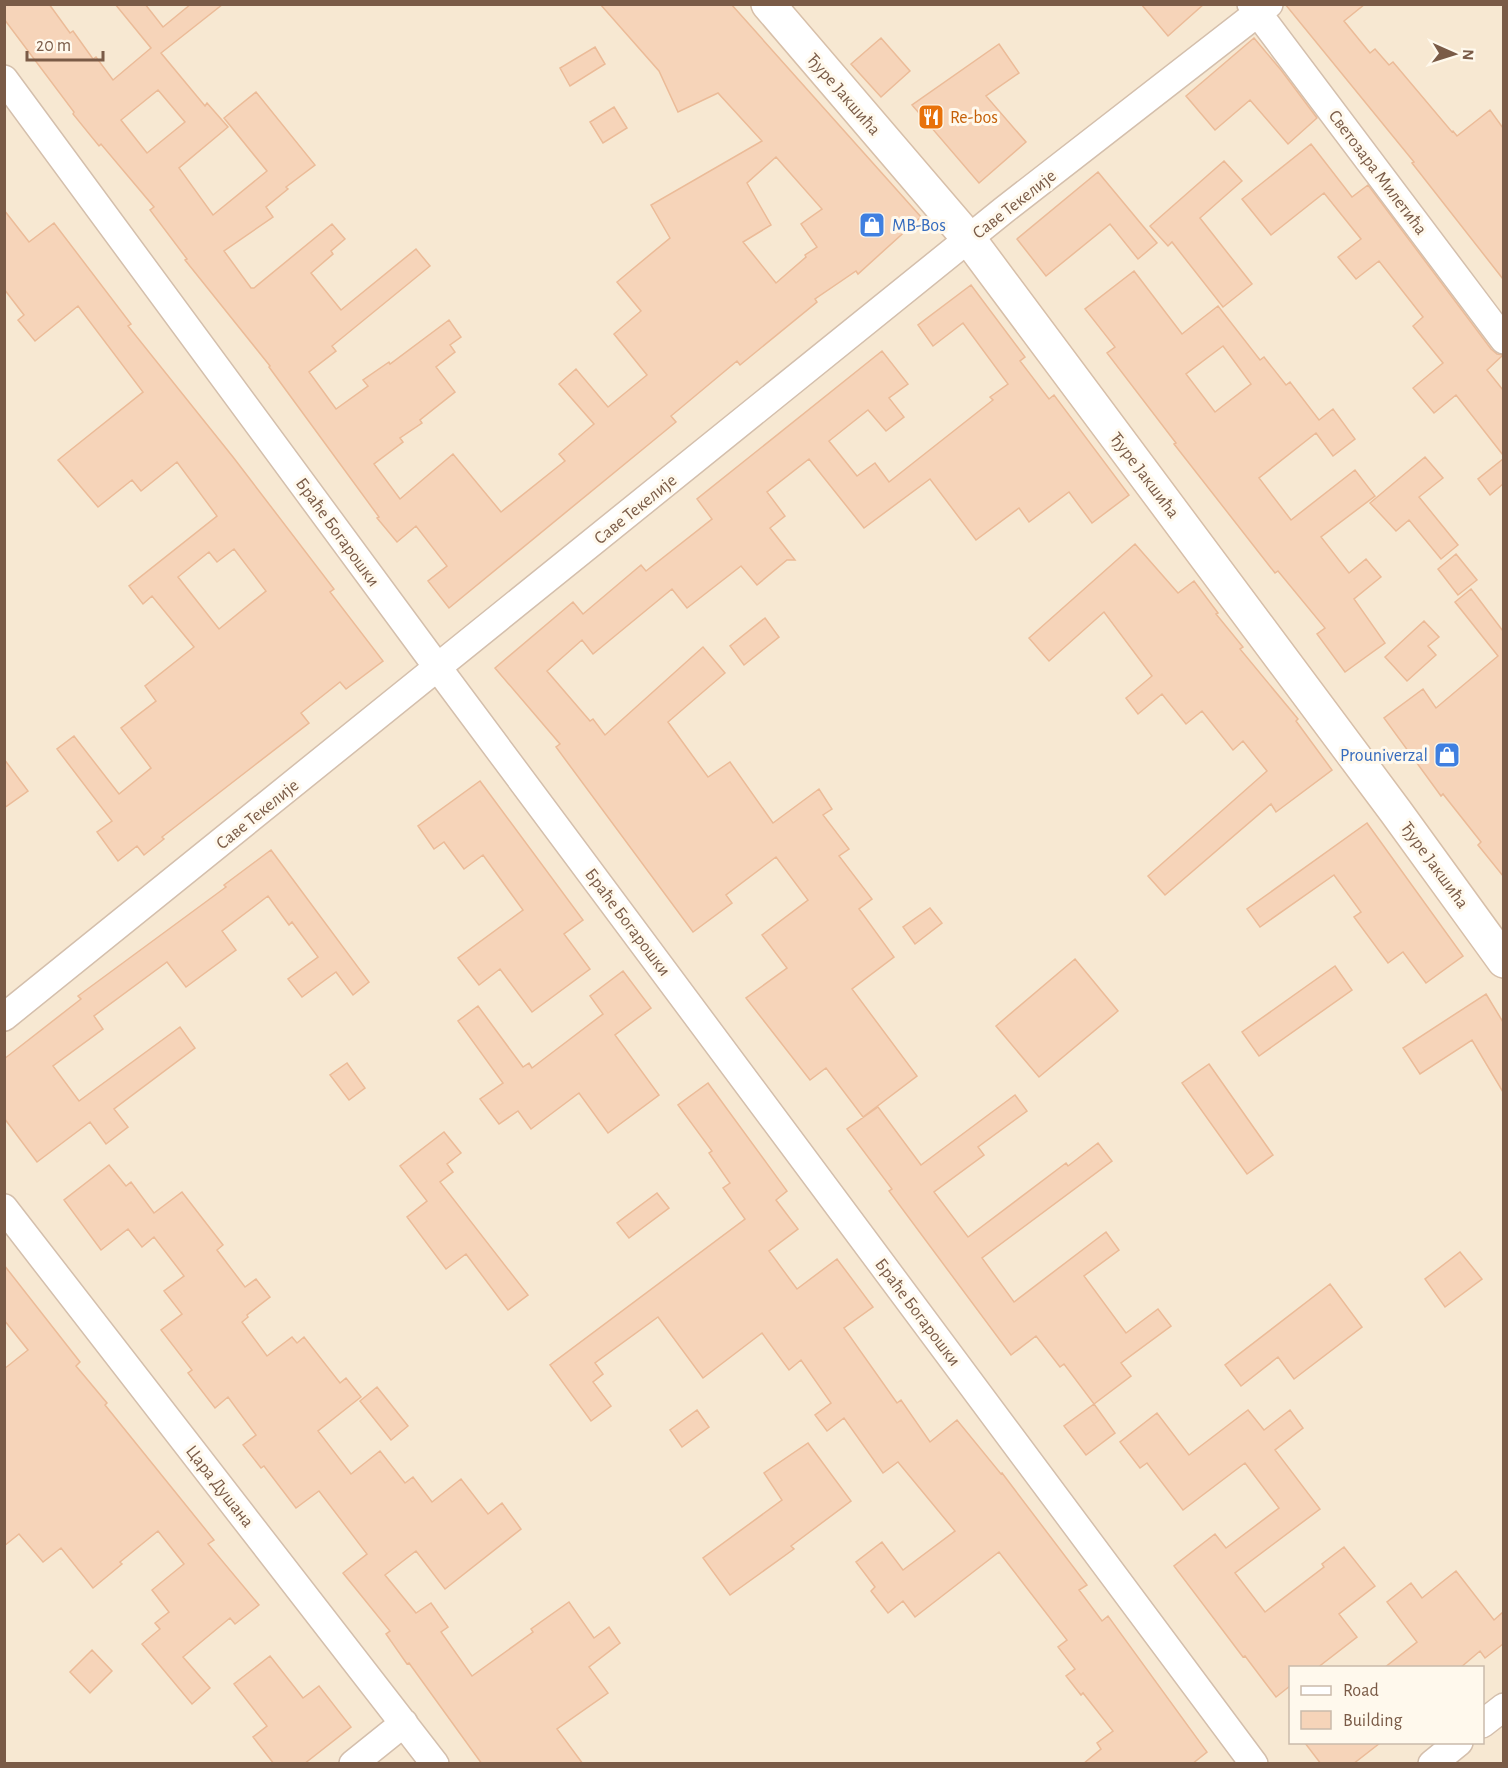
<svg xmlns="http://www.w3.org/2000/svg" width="1508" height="1768" font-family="'Alegreya Sans',sans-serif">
  <rect width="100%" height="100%" fill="#fef5e5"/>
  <path fill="#f7e8d2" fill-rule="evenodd" d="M5,5h1498v1758l-1498,1zM1290,1668h192v74h-192z"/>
  <path fill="#f6d4b9" stroke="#ebbb98" stroke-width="1.5" fill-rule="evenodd" d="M4,4h45l21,29 3,-2 20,28 3,-2 17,23 38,-32 -36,-44h30l18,23 28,-23h32l-62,49 44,53 2,-3 21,24 -49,41 34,47 54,-44 -43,-53 32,-26 59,73 -29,22 2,2 -22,18 7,10 -49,34 27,37h3l78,-64 13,15 -14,12 2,3 -22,19 30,37 75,-61 14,17 -98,80 4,5 -27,21 11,15 16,22 32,-23 -5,-6 26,-18 1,2 59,-44 12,17 -11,8 5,7 -19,15 19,25 -35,28 2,3 -22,15 3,4 -29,22 26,35 53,-45 48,58 64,-51 -6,-7 35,-30 -35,-40 17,-15 32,38 39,-32 -33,-41 27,-23 -24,-29 53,-44 -19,-33 111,-64 -44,-48 -40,19 -19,-41 -59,-67h131l190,213 -63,57 -2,-3 -41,28 2,3 -77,63 -3,-4 -66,55 5,6 -227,186 -21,-27 19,-15 -31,-40 -19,16 -20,-24 2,-1 -110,-150 1,-1 -85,-106 2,-1 -37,-49 4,-3 -53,-63 -2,2 -26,-32 1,-2 -70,-93zM158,90l27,32 -38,31 -26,-33zM776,157l46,52 -21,15 16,23 -12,8 1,2 -30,26 -33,-41 28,-17 -24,-42z
    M1141,4h63l-36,32z
    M1285,4h80l-21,17 26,32 5,-4 14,16 4,-3 59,70 1,-1 4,5 33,-26 13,18v151l-91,-116 2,-1z
    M881,38l29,33 -29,26 -30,-33z
    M1254,38l27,32 36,48 -29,26 -38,-44 -35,30 -29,-34z
    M999,44l20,29 -33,23 40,46 -47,41 -67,-78z
    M595,47l10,17 -35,22 -10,-18z
    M614,107l13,21 -24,15 -13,-21z
    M1311,144l41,53 16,-12 123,164 6,5 6,1 -16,15 16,20v65l-47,-60 -22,18 -21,-25 30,-25 -30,-37 10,-9 -44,-56 -23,18 -18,-22 23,-18 -37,-46 -53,42 -29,-36z
    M1224,161l18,20 -42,37 52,66 -29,23 -51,-65 -4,4 -18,-20z
    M1098,172l59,71 -19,16 -28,-35 -64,52 -29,-37z
    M4,210l25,32 25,-19 77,101 -3,2 105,131 101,132 -4,3 53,69 -37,28 -6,-7 -39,31 8,10 -147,114 2,2 -20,16 -7,-9 -19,15 -21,-29 15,-11 -55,-72 17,-13 45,58 32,-26 -30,-40 35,-27 -11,-15 49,-39 -42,-51 -9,8 -14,-18 88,-70 -40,-54 -36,29 -9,-11 -34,27 -40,-47 85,-68 -65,-86 -43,35 -17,-21 6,-5 -20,-26zM234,549l32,42 -47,38 -41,-52 31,-25 8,10z
    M1134,271l48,63 36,-28 42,54 4,-3 22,28 4,-3 29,38 14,-11 22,30 -22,17 -17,-23 -57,45 32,42 64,-50 20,26 -54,41 28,36 17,-14 15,18 -27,22 31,44 -40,29 -28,-38 8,-6 -47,-57 -3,2 -101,-129 2,-1 -69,-90 8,-6 -30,-38zM1223,346l28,38 -36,28 -29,-38z
    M971,285l54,72 -5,4 29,38 5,-4 75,100 -37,28 -23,-31 -40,30 -10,-14 -43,32 -46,-61 -66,49 -55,-69 -42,33 18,24 -15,12 25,32h-8l-30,25 -16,-19 -54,42 -15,-19 -79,65 -11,-14 -35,31 43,50 3,-2 12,16 98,-88 22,26 -57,49 40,55 22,-15 43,61 46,-34 13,20 -9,6 26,34 -10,7 33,43 -13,10 35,48 -42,32 65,87 -54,41 -37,-49 -16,12 -64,-82 41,-30 -25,-33 46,-35 -32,-43 -50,38 6,8 -39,29 -137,-185 4,-3 -65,-76 78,-66 10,12 58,-49 5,6 66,-52 -15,-20 185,-148 26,33 -19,14 15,19 -18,14 -18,-21 -39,31 28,35 18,-13 14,19 104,-82 -3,-3 18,-13 -45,-61 -30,23 -15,-21z
    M1425,457l18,21 -24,19 39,48 -17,14 -32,-39 -13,11 -26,-28z
    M1503,459v25l-13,11 -12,-16z
    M1135,544l43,49 16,-12 24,32 -2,1 27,33 -3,2 58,70 -2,2 36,49 -56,42 -5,-8 -106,91 -17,-19 119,-105 -24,-30 -10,9 -31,-39 -16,13 -24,-30 -24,20 -12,-16 26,-22 -48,-64 -55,49 -20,-23z
    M1456,554l21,26 -19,15 -20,-26z
    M1471,589l32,42v245l-25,-31 3,-3 -38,-48 -2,2 -57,-78 39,-29 13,19 62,-52 -43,-54z
    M765,618l14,19 -35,28 -14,-19z
    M1424,621l15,16 -11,9 8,9 -29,26 -22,-24z
    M4,759l24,32 -24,17z
    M480,781l103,139 -19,14 26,35 -58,43 -32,-43 -21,16 -21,-27 65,-48 -40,-55 -19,14 -20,-27 -10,7 -16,-23z
    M1367,823l96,133 -37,27 -23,-31 -15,11 -34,-46 7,-5 -27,-37 -74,52 -13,-18z
    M271,850l98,132 -16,13 -17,-23 -34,25 -14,-18 30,-22 -26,-35 -3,3 -21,-29 -46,35 14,19 -50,37 -19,-25 -73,54 9,13 -50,37 26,35 101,-74 15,21 -81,61 14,18 -22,17 -16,-22 -53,40 -33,-44v-59l77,-60 -3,-3 148,-109 -2,-2z
    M930,908l12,15 -27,21 -12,-17z
    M1075,959l43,52 -79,66 -43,-51z
    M1335,966l17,24 -93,66 -17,-24z
    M623,971l28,37 -36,27 44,60 -51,38 -29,-40 -48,36 -13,-18 -19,13 -19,-25 23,-16 -45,-62 20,-15 45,61 6,-4 3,5 71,-54 -13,-18z
    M1486,994l17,28v70l-31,-52 -52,34 -17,-26z
    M347,1063l18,25 -16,12 -19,-25z
    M1209,1064l64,91 -26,19 -65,-91z
    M708,1083l79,108 -11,9 22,29 -29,22 28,38 40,-30 36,48 -29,21 53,75 4,-3 29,42 27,-22 44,54 1,-1 85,112 -8,5 23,31 6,-5 99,136 -15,12h-109l18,-15 -4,-6 16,-12 -30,-38 -2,2 -15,-19 9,-7 -17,-22 9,-7 -68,-88 -84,65 -12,-16 -15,12 -17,-22 4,-4 -19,-25 26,-20 21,28 52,-39 -57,-69 -15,11 -39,-55 -17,13 -12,-16 16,-12 -30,-43 -12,10 -27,-37 -59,45 -45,-61 -63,46 8,11 -10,8 18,24 -20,15 -41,-56 195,-146 -22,-31 7,-5 -21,-30 3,-2 -34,-46z
    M1015,1095l12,16 -49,36 6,8 -50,37 34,45 98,-74 2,3 30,-23 14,18 -130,97 32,44 92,-70 13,18 -35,26 42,57 32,-24 13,17 -50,37 10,13 -37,28 -30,-40 -4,3 -24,-31 -25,19 -122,-164 3,-2 -45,-60 31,-22 43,58z
    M444,1132l17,21 -14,11 6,8 -13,10 88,113 -20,15 -42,-56 -20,15 -39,-52 20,-16 -27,-35z
    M109,1165l17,21 5,-4 23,31 28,-21 41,53 -6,5 28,37 11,-8 14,18 -23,18 1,2 -6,5 25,34 25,-19 5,6 7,-6 36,46 6,-5 15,19 -43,34 33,43 29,-23 25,32 8,-6 19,25 29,-23 27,35 14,-11 19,26 -76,60 -29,-38 -31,24 31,38 15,-10 17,24 -7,5 31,44 61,-44 -2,-3 38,-27 25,36 15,-11 11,16 -31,24 19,26 -51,36 26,35h-101l-73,-101 -2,1 -21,-30 4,-3 -47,-58 24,-19 -48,-63 -23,17 -32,-42 -3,2 -18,-23 13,-10 -28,-38 -13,11 -27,-35 4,-3 -31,-40 21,-16 -18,-23 20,-15 -30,-39 -12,10 -14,-18 -27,21 -37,-50z
    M657,1193l12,15 -40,30 -12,-15z
    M1460,1252l22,27 -37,28 -20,-28z
    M4,1265l76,97 -4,4 31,37 -2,2 109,135 -6,4 51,61 -24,19 -5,-6 -47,39 27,31 -18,16 -50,-60 18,-15 -5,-6 14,-11 -17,-22 32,-26 -26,-33 -38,31 2,2 -29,24 -32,-40 -18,14 -24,-28 -15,12v-177l24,-19 -24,-30z
    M1330,1284l32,43 -68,52 -16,-22 -37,29 -16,-21z
    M377,1387l31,39 -17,14 -31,-39z
    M1094,1404l21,29 -29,22 -22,-29z
    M697,1410l12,17 -27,20 -12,-17z
    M1248,1410l16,20 26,-20 13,18 -28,22 45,59 -85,64 30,39 59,-45 -2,-3 22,-17 31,39 -36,28 18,23 -40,31h-27v18l-14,11 -31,-41 -2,1 -69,-91 41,-32 11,14 53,-40 -34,-45 -62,47 -36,-47 -7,5 -20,-26 37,-29 32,42z
    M808,1443l43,58 -60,45 3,3 -64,46 -27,-37 79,-58 -18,-27z
    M1456,1571l38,49 9,-8v32l-18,14 -5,-7 -20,17h-76l33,-26 -30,-40 24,-19 11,15z
    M92,1650l20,21 -22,22 -20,-21z
    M270,1656l33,42 16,-12 32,41 -47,37h-30l-21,-27 14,-11 -33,-42z
    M1305,1743h75l-27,21h-32z"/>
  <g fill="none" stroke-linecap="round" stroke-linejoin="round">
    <g stroke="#d4bfac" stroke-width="30">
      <path id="street" d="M1251,4l253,336
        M4,79l434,589 816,1096
        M4,1017l1000,-807 265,-206
        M4,1208l431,556
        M1482,1724l22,-17
        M353,1764l51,-41
        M1432,1764l27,-22"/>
    </g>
    <g stroke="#d7bfa9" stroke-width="36">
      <path id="secondary" d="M768,4l201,235 427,573 108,149"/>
    </g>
    <use href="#street" stroke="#fff" stroke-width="27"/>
    <use href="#secondary" stroke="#fff" stroke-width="33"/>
  </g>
  <defs>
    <g id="restaurant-square" transform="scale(1.35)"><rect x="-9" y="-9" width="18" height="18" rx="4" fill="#e8710a" stroke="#fff9ed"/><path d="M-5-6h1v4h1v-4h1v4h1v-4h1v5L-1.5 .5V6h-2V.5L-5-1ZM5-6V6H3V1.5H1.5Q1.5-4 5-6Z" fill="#fff"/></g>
    <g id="shop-square" transform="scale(1.35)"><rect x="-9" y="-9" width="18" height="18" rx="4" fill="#3f7fe0" stroke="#fff9ed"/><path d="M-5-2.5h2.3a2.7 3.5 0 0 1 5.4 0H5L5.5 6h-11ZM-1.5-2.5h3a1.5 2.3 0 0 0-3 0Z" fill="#fff"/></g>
  </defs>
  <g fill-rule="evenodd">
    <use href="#restaurant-square" x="931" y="117"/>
    <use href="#shop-square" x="872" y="225"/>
    <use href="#shop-square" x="1447" y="755"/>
  </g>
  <g text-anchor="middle" stroke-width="6" stroke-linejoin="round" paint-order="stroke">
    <g font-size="18" fill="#7a5b47" stroke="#fff9ed">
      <text transform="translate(844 94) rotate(49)" y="6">Ђуре Јакшића</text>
      <text transform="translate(1378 172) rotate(53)" y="6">Светозара Милетића</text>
      <text transform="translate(1014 204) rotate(-38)" y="6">Саве Текелије</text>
      <text transform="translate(1145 475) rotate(53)" y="6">Ђуре Јакшића</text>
      <text transform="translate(635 509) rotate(-39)" y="6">Саве Текелије</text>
      <text transform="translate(338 532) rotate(54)" y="6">Браће Богарошки</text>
      <text transform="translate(257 814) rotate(-39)" y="6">Саве Текелије</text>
      <text transform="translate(1435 865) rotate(54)" y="6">Ђуре Јакшића</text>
      <text transform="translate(628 922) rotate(53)" y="6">Браће Богарошки</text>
      <text transform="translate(918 1312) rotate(53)" y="6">Браће Богарошки</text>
      <text transform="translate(220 1486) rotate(52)" y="6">Цара Душана</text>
    </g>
    <g font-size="18" fill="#c56008" stroke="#fff9ed" text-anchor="start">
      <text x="950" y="123">Re-bos</text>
    </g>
    <g font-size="18" fill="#366cbe" stroke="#fff9ed" text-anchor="start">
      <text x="892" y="231">MB-Bos</text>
      <text x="1428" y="761" text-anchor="end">Prouniverzal</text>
    </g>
  </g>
  <rect width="1508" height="1768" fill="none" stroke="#7a5b47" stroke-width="12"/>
  <rect x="1289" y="1666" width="195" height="78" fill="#fff9ed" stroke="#cabaab" stroke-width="1.5"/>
  <rect x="1301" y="1686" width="30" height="9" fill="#ffffff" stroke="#cabaab" stroke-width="1.5"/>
  <text x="1343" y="1696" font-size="18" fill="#7a5b47">Road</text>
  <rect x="1301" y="1711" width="30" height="18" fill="#f6d4b9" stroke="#cabaab" stroke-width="1.5"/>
  <text x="1343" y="1726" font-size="18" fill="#7a5b47">Building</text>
  <g transform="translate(1454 54) rotate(93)" stroke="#fff9ed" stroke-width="4.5" paint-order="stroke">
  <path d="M0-4.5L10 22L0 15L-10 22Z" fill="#7a5b47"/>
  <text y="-9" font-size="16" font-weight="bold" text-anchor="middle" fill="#7a5b47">N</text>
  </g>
  <path d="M27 51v9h76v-9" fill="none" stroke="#7a5b47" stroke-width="3"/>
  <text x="36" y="51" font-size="18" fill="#7a5b47" stroke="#fff9ed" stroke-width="4.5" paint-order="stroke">20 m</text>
</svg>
